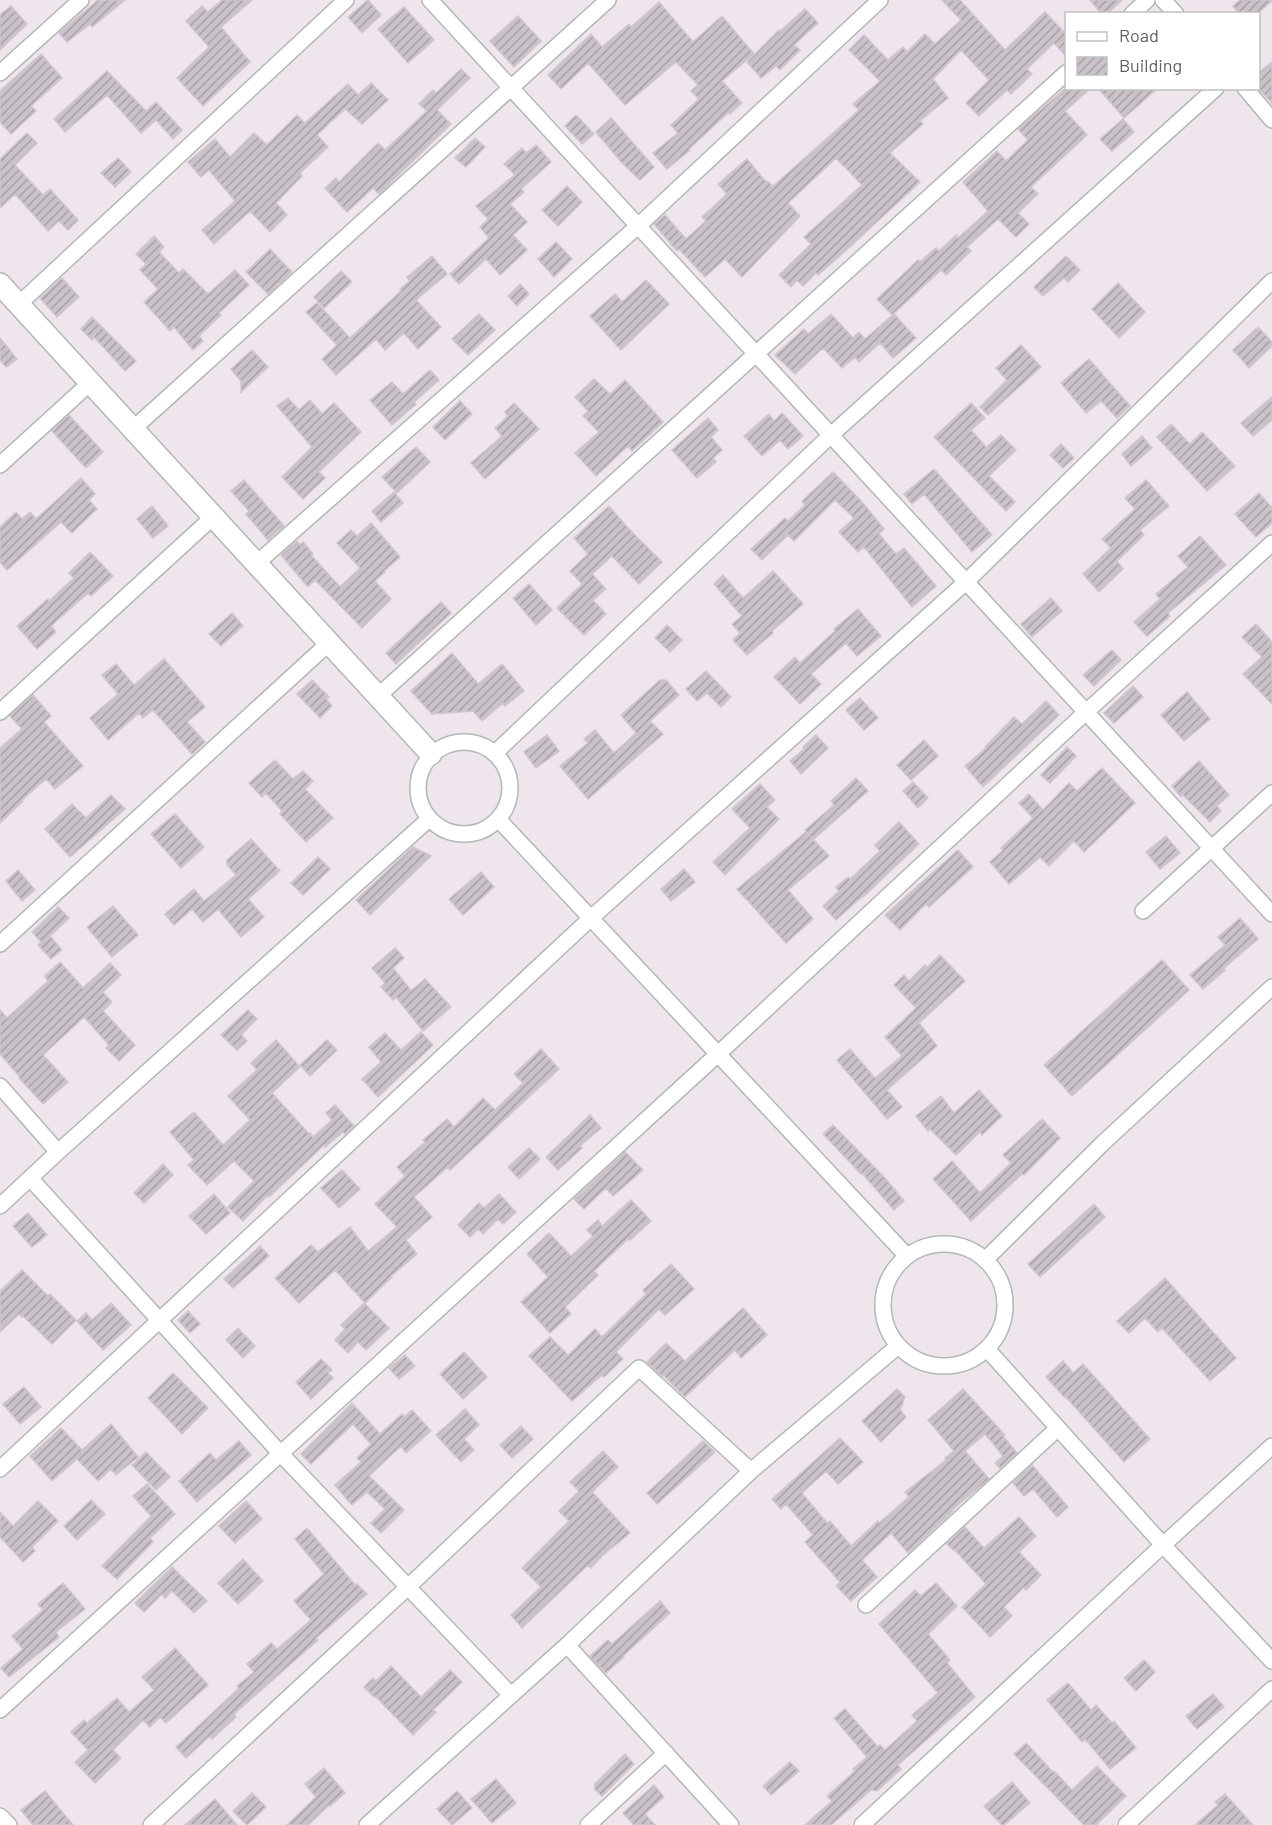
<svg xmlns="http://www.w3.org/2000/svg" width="1272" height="1825" font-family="Barlow,sans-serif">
  <defs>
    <pattern id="building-hatch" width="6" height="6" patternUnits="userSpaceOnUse" patternTransform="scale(1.5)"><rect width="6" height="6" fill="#cac2c9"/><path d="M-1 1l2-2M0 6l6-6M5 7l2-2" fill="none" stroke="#a7a1a6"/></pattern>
  </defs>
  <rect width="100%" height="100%" fill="#eee5ed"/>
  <path fill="url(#building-hatch)" stroke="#d2c4d1" stroke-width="1.5" d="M98,0h27l-33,27 -2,-3 -23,18 -8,-9z
    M222,0h30l-31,27 29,35 -47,44 -26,-28 32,-31 -23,-26 16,-15 6,6z
    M368,0l13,15 -19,18 -14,-16z
    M942,0h18l45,50 40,-38 21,22v22l-12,-13 -27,26 5,5 -21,20 -4,-4 -28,26 -13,-13 23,-23 -28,-30 -28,29 15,19 -28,23 3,3 -33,29 30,29 -79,73 -23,20 -2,-2 -13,13 -6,-6 -6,7 -12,-12 32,-31 -7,-7 58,-52 -26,-27 -48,45 12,13 -58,61 -17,-18 -20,18 -26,-28 -2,2 -23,-27 11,-9 21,24 20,-18 -4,-4 25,-23 -9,-10 29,-25 19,23 1,-1 6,5 86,-76 -6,-6 27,-23 -31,-31 15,-15 24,25 15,-13 4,5 18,-18 10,10 26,-24z
    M1090,0h32l-15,14h-5z
    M1240,0h32v1l-15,13h-17l-7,-8z
    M659,2l34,40 29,-26 32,38 -32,27 20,22 -12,11 -1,-2 -40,37 1,1 -23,19 -14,-16 25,-20 -7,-8 28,-26 -8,-8 7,-6 -22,-23 -51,43 -37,-42 -27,26 -13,-14 43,-41 11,13 27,-23 2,3z
    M11,6l16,18 -27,26v-35z
    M404,7l30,33 -26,23 -30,-34z
    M805,9l13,14 -24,22 6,5 -20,20 -4,-4 -15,12 -14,-16 32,-32 1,1z
    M518,16l23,25 -27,26 -24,-26z
    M41,54l21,24 -31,28 5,5 -25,23 -11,-12v-31z
    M1272,62v41l-14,-15v-15z
    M461,69l9,9 -33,32 14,14 -72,70 -6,-6 -26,24 -22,-24 11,-10 3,4 39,-39 7,7 42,-39 -8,-7 14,-14 3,3z
    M107,71l39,40 10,-9 26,28 -9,9 -17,-19 -15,13 -34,-38 -42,37 -11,-13z
    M371,83l17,17 -26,24 -17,-15 -28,26 11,12 -28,26 2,3 -26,27 11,12 -17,17 -20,-21 -36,33 -12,-14 33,-29 -26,-31 -8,7 -13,-15 27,-23 15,18 24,-24 13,12 30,-30 8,8 43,-39 10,11z
    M1066,88h25l-26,23 22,24 -56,52 7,7 -20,19 11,11 -13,13 -18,-18 -31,28 4,4 -25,24 -5,-5 -49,45 -15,-16 41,-39 3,1 15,-13 3,3 17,-16 2,3 30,-27 -25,-29 34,-31 9,10 22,-21 -10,-11z
    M1098,88h60l-34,30z
    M576,115l18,19 -12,10 -17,-18z
    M611,118l43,49 -14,13 -18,-17 -26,-31z
    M1123,119l11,13 -22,19 -12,-12z
    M27,133l10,10 -22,22 28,30 7,-6 28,31 -10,10 -9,-9 -11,10 -33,-37 -15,14v-49z
    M475,138l10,9 -19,20 -11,-9z
    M536,145l15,17 -30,27 3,3 -14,12 17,18 -14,13 14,15 -27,25 -14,-16 -27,25 -9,-10 39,-36 -9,-11 8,-8 -12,-13 39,-31 -11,-11 18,-16 4,5z
    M118,158l13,14 -16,15 -14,-14z
    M567,186l15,16 -24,24 -16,-16z
    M154,236l10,11 -5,5 20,21 4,-4 25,25 27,-24 14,15 -30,28 2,2 -22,21 4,5 -10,9 -19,-23 -4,4 -26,-29 14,-13 -18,-19 6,-6 -10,-10z
    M556,242l16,17 -18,18 -16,-18z
    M270,249l22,23 -24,22 -22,-22z
    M432,256l15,18 -31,26 25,27 -23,22 -14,-16 -19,17 -9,-11 -40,36 -14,-16 15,-14 -31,-33 11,-9 33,35 51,-47 -1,-2 10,-8 -3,-4z
    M1066,256l14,14 -12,12 -4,-4 -21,18 -9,-9z
    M341,271l11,11 -28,26 -10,-11z
    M62,278l17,19 -22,20 -17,-19z
    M646,280l23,24 -48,46 -31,-34 25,-22 7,8z
    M1118,283l27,29 -26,26 -27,-29z
    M520,284l9,10 -12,12 -9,-10z
    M479,314l16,16 -27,25 -16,-16z
    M831,314l22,24 6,-6 6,7 29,-25 22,24 -23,20 -13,-15 -21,19 -4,-5 -13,11 -19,-20 -28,26 -20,-19 29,-26 4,5z
    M92,317l44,44 -11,10 -31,-34 -2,3 -11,-11z
    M1258,327l14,15v4l-23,22 -16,-18z
    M0,338l17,21 -11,8 -6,-7z
    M1021,345l20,22 -53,48 -8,-8 27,-27 -11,-12z
    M252,350l16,17 -27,25v-11l-10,-12z
    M1089,359l41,47 -13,12 -16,-17 -15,12 -25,-30z
    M430,370l9,10 -25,22 2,2 -24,21 -22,-25 22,-18 11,12z
    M594,379l16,15 15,-14 38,42 -31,29 -4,-5 -32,30 -21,-23 24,-21 -16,-16 5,-5 -13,-14z
    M1272,397v23l-19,16 -12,-13z
    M288,398l11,12 11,-10 12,14 12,-11 27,29 -42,40 6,6 -22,21 -21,-22 30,-30 -35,-41z
    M460,401l12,13 -27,26 -12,-13z
    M514,403l25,26 -54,50 -14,-16 31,-27 -7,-8 13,-12 -3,-4z
    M971,403l14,15 -14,12 15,17 15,-12 15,15 -27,26 26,26 -9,9 -72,-74z
    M782,413l21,23 -15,13 -8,-9 -18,16 -18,-20 25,-22 5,7z
    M69,415l34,37 -17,16 -34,-37z
    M708,418l10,12 -7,7 11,13 -9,8 3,4 -19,16 -25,-28z
    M1171,424l19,20 12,-12 33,34 -28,25 -50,-54z
    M1142,436l10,12 -21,18 -9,-12z
    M1061,444l13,14 -11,10 -13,-13z
    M416,447l14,15 -33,31 -15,-16z
    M934,469l58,66 -20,17 -48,-58 -12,10 -8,-10z
    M833,472l29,30 22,27 -5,5 17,20 8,-6 32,38 -24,21 -48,-60 -6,5 -19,-20 15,-14 -19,-18 -41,41 -6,-6 -26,25 -11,-11 34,-31 3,3 17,-16 -3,-4z
    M81,478l14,16 -6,6 8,9 -25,24 -11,-11 -54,48 -7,-8v-35l16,-15 6,7 8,-7 6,7z
    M244,480l40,46 -16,14 -22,-26 3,-3 -18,-20z
    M1146,480l23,26 -29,24 4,5 -27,26 6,8 -24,23 -16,-18 28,-26 -9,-9 33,-30 -10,-11z
    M394,492l9,11 -22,19 -9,-11z
    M1259,493l13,15v15l-16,14 -21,-23z
    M152,506l16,20 -15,12 -16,-19z
    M609,506l19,22 34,34 -23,22 -27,-28 -20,18 14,15 -13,11 13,14 -22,21 -27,-27 25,-24 -12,-13 18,-17 -14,-16z
    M371,523l29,34 -16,14 1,1 -10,9 16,18 -29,29 -47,-48 -7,7 -27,-32 16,-14 3,4 3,-3 10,12 -2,1 29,32 20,-19 -23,-25 14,-13 6,6z
    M1200,536l26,29 -58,48 2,3 -23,20 -13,-14 26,-23 -4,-5 32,-27 -10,-11z
    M90,552l23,24 -22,20 -3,-3 -37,33 5,6 -19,17 -20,-23 31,-27 1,2 25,-23 -5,-5z
    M773,571l30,33 -31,27 1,2 -26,22 -14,-15 7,-7 -8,-9 10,-8 -28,-32 9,-9 20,23z
    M529,584l23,26 -16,15 -23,-27z
    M1051,598l11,13 -30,26 -11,-13z
    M441,602l10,11 -55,51 -10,-11z
    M858,609l23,27 -24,20 -11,-13 -35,31 10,10 -21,20 -26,-27 21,-20 5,6 35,-32 -1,-2z
    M232,613l11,13 -22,20 -12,-12z
    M1256,624l16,18v62l-29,-30 19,-17 -20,-20z
    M667,625l15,15 -12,12 -15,-14z
    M1112,650l9,10 -27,26 -11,-11z
    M452,653l26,31 24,-20 22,27 -19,15 -2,-3 -21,18 -9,-10 -41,3 -21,-23z
    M164,659l41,48 -18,15 18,20 -13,12 -39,-44 -10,8 -4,-5 -31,27 -18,-22 28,-24 -16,-19 14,-11 18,21z
    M706,671l25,26 -10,10 -14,-14 -10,8 -11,-12z
    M312,680l17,17 -3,2 6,7 -12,12 -23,-24z
    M660,680h6l13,15 -29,26 13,13 -75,65 -28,-33 28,-23 -4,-4 11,-9 19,23 22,-20 -15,-18z
    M1133,686l10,11 -29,26 -10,-10z
    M1187,692l23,27 -26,22 -23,-26z
    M33,695l18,21 -7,6 39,44 -28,23 -9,-10 -24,21 1,1 -23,22v-75l22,-19 -12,-13z
    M860,698l18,20 -14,12 -18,-20z
    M1046,701l13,14 -76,72 -18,-21 21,-18 -1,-1 29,-30 8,7z
    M547,735l12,16 -23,17 -12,-16z
    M816,735l12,13 -27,26 -11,-13 14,-12 -1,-2z
    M924,740l14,16 -27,24 -14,-15z
    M1067,747l9,9 -26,27 -9,-8z
    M275,760l18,19 10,-8 10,10 -8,8 28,29 -27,24 -26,-28 2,-3 -16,-18 -4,4 -13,-14z
    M1199,761l30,34 -12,11 4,5 -11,11 -27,-27 -2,2 -9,-11z
    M1102,768l33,35 -51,49 -10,-11 -25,25 -9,-9 -31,27 -19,-22 13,-12 -2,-2 32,-30 -14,-15 10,-9 14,16 26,-27 8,8z
    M856,778l12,13 -55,49 -8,-10 29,-25 -3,-4z
    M913,782l15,16 -10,10 -15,-17z
    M760,784l15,16 -8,7 12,12 -54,56 -12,-13 37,-34 -18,-19z
    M111,795l14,14 -55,48 -25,-28 27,-25 14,14z
    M175,814l29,33 -23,21 -30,-34z
    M899,822l20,22 -55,52v-1l-28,25 -13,-14 16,-15 -3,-4 12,-10 2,2 30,-28 -5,-6z
    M806,832l23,24 -41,34 25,29 -27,24 -49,-54z
    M1166,836l14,17 -20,16 -14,-17z
    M251,839l29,32 -32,28 16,18 -23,20 -23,-28 -15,13 -11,-13 -18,16 -9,-11 29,-25 10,12 32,-26 -9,-10v-5z
    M413,847l18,9 -61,59 -14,-15z
    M958,850l15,17 -44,40 -3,-3 -26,26 -15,-15z
    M318,857l12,12 -27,26 -12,-12z
    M684,869l11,13 -24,19 -10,-12z
    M18,870l17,20 -13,11 -16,-20z
    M481,872l13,15 -31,28 -14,-16z
    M113,906l25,29 -26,22 -25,-30z
    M58,907l11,11 -19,18 12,14 -11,9 -13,-14 3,-3 -9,-10z
    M1240,918l18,21 -34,29 1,2 -22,19 -13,-14 35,-30 -7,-8z
    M395,948l9,10 -11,10 17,21 2,1 13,-11 26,28 -28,24 -27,-34 -3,3 -12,-13 4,-4 -13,-15z
    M940,955l25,26 -46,42 18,23 -50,44 15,17 -15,12 -50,-59 13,-11 25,29 27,-22 -17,-19 31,-29 -22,-23 10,-10 5,6 16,-16 2,2z
    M1162,960l27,30 -117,106 -28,-31z
    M60,962l23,26 27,-25 11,12 -18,17 9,10 -9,9 32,34 -16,16 -13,-13 3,-3 -25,-28 -41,38 25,27 -25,22 -24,-26 1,-1 -20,-23v-44l7,8 41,-37 -3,-5z
    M248,1010l9,9 -16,16 6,6 -10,9 -16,-15z
    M421,1032l12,13 -55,52 -16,-18 19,-17 -12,-15 16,-14 16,17z
    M276,1040l24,27 -28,26 37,41 1,-1 3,4 19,-17 -6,-7 9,-8 19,21 -9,8 -2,-2 -18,15 -1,-2 -55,52 -2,-1 -24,25 -15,-14 26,-26 -20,-20 -27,24 -19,-20 6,-5 -24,-28 24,-20 29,33 27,-25 -22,-24 29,-26 -6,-7z
    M327,1040l10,10 -27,26 -10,-11z
    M541,1049l18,20 -109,101 -2,-3 -34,30 18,20 -26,23 11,14 -26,22 1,1 -27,26 -30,-33 -36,33 -24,-25 36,-33 7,7 32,-25 18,24 29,-24 -22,-23 30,-28 -8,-9 28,-25 -2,-2 24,-21 7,8 29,-29 12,12 28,-27 -9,-9z
    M979,1090l23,26 -20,19 -2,-3 -24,23 -26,-26 -2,2 -12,-15 25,-20 13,17z
    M590,1115l11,13 -21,18 2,2 -24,22 -12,-13z
    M1042,1119l18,19 -36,37 -2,-1 -51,47 -38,-42 19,-18 28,32 31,-30 -8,-8z
    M833,1125l52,53 19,23 -10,9 -32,-37 -1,1 -38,-40z
    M529,1148l11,11 -21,20 -11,-12z
    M625,1152l18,18 -30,26 -7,-8 -22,21 -10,-10z
    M163,1164l10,11 -29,28 -10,-10z
    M342,1170l18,19 -21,19 -18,-20z
    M214,1194l16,19 -24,21 -17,-18z
    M499,1194l17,18 -13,12 -5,-5 -15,15 -5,-5 -8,8 -12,-12 21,-22 5,5z
    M631,1200l20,21 -21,19 -2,-1 -34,32 4,4 -33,32 6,7 -21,19 -29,-31 27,-25 -21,-23 22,-21 22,23 22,-20 -6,-6 11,-10 4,6z
    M1094,1204l11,13 -65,60 -12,-13z
    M28,1213l19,22 -15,12 -19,-21z
    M260,1246l9,10 -36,32 -9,-9z
    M671,1264l23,25 -29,26 -6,-6 -43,43 7,7 -19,18 -2,-2 -30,26 -43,-45 21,-19 18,18 27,-26 7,8 44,-43 -3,-4z
    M22,1270l26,26 2,-2 26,26 -24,24 -29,-28 -1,1 -3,-3 -19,18v-41z
    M1165,1278l71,80 -26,23 -48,-53 -4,4 -13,-14 -16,15 -12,-12z
    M111,1303l20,22 -28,25 -26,-29 9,-8 6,7z
    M364,1303l25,25 -23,22 -8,-8 -10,11 -13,-13 10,-11 -4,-4z
    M743,1308l24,27 -26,23 -6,-8 -50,47 -22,-22 -1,1 -15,-14 19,-19 19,18z
    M188,1311l12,13 -10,9 -12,-13z
    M238,1328l17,18 -12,12 -17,-18z
    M464,1352l23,25 -24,22 -23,-25z
    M405,1355l10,11 -16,13 -10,-11z
    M321,1359l11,11 -4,3 5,5 -22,21 -15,-17z
    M1063,1361l10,12 10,-9 67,75 -26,23 -59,-66 -1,1 -18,-20z
    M173,1373l35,35 -26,26 -34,-36z
    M24,1387l17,20 -21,17 -17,-20z
    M897,1389l8,8 -5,13 6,7 -25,25 -19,-21z
    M963,1389l42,46 -2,1 14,17 -17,15 -5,-5 8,-7 -18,-22 -20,17 24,28 -37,31 1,1 -45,42 -17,-20 -29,27 15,17 -26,24 -15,-15 4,-4 -35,-40 8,-7 -27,-31 -5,5 -9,-10 68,-61 23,24 -25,22 -12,-13 -24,22 25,30 3,-2 21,25 27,-25 1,2 30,-26 -4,-5 41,-32 -1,-2 9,-7 -26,-31z
    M352,1403l28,31 22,-20 2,3 8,-7 19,21 -25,22 -5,-7 -32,30 35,34 -23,23 -10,-10 14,-14 -18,-17 -15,13 -17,-20 26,-23 -4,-4 14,-14 -18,-20 -42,40 -10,-10z
    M465,1409l14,16 -15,14 10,11 -13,12 -25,-27z
    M111,1424l27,33 -22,18 -5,-6 -13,12 -21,-22 -25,22 -22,-25 31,-28 21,22z
    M521,1426l12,13 -21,19 -12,-13z
    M239,1441l12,14 -54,47 -18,-21 31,-28 6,7z
    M703,1441l11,10v2l-57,51 -10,-11z
    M603,1451l15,16 -26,25 38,41 -28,23 -11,12 -3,-3 -66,63 -11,-13 30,-28 -19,-19 47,-47 -10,-10 20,-20 -9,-9z
    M146,1452l24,25 -14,13 -24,-25z
    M1032,1465l36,42 -11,10 -24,-28 -9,7 -11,-13z
    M147,1484l28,30 -25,24 3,4 -36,37 -15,-13 49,-50 -18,-20z
    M91,1500l14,14 -28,26 -13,-14z
    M38,1501l20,20 -26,26 3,4 -12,11 -23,-25v-25l13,14z
    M246,1501l16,18 -27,24 -16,-17z
    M1019,1517l17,19 -17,16 22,23 -15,15 -2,-3 -20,20 8,9 -22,21 -28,-30 24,-23 -32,-35 -1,1 -6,-6 18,-17 19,21z
    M307,1528l49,58 1,-2 10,10 -51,44 2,2 -84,74 2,3 -24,22 -2,-3 -24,22 -10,-11 63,-59 -2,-2 17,-14 -7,-8 24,-21 6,6 34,-29 -17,-19 30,-27 -29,-35z
    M243,1559l20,22 -25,23 -20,-21z
    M172,1567l35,34 -13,12 -22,-22 -7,7 -3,-4 -18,18 -9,-9z
    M63,1583l22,26 -29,23 3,5 -50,40 -8,-9 22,-19 -11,-13 31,-26 -5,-6z
    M936,1583l21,23 -29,28 22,26 -3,3 28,34 -77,68 3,4 -24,22 -6,-1 -40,35h-26l27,-24 -5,-5 28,-25 -2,-2 14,-12 -33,-39 11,-9 33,38 2,-2 5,5 32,-29 -5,-6 26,-22 -59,-69 36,-34 6,6z
    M660,1601l10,12 -47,43 1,1 -18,16 -16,-17 18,-16 4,4z
    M175,1648l33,37 -42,38 -6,-6 -10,10 -7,-7 -30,30 8,8 -26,25 -20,-21 13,-12 -17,-18 13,-12 3,3 30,-25 12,14 25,-22 -12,-13z
    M1144,1660l11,12 -19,19 -12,-13z
    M391,1666l30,31 29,-27 12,12 -29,28 3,2 -23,23 -38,-39 -1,1 -10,-10 9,-9 3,3z
    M1068,1683l23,27 5,-5 16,18 2,-2 22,27 -26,21 -25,-30 -3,3 -35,-42z
    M1213,1694l11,13 -27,22 -11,-13z
    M1026,1743l27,29 1,-1 18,19 25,-24 29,30 -30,29h-12l-70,-71z
    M625,1754l9,10 -32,32 -7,-6v-6z
    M790,1762l9,9 -28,24 -8,-9z
    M324,1768l21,25 -15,13 -1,-1 -21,20h-21l29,-28 -11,-13z
    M496,1779l20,24 -24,20 -21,-24z
    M1012,1782l18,21 -26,22h-2l-18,-19z
    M654,1785l10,12 -19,17 10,11h-21l-11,-12z
    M45,1791l28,34h-40l-12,-15z
    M457,1791l15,17 -20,17 -15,-16z
    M252,1793l14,14 -19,18 -14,-14z
    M1225,1794l28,31h-58l23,-20 -3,-3z
    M215,1799l22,26h-52z"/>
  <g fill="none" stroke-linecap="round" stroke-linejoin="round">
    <g stroke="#b2b9b3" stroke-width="18">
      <path id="street" d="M430,0l842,914
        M1163,0l13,14
        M1132,14l15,-14
        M0,73l81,-73
        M1245,88l27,32
        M19,304l327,-304
        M133,429l475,-429
        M0,465l90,-82
        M256,564l382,-338 242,-226
        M377,697l689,-624
        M0,712l213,-195
        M418 788a46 46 0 1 1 92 0a46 46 0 1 1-92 0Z
        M495,753l336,-318 385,-347
        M498,819l409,437
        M1143,911l129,-118
        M0,944l330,-302
        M0,1086l58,66
        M30,1178l250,275 231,242
        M0,1206l58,-54 371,-333
        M883 1305a61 61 0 1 1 122 0a61 61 0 1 1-122 0Z
        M985,1260l119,-118 168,-155
        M987,1349l176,196 109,116
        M0,1469l591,-551 375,-336 306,-301
        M866,1605l192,-177
        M567,1645l164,180
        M0,1710l718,-656 368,-342 186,-169
        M0,1816l9,9
        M151,1825l257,-238 231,-219 112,103
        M367,1825l200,-180 184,-174 147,-125
        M588,1825l78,-72
        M862,1825l301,-280 109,-99
        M1126,1825l146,-136"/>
    </g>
    <g stroke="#b2b9b2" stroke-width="24">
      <path id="secondary" d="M0,284l431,470"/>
    </g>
    <use href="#street" stroke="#fff" stroke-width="15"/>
    <use href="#secondary" stroke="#fff" stroke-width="21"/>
  </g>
  <rect x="1065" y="12" width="195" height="78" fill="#ffffff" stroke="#bec1be" stroke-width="1.5"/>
  <rect x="1077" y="32" width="30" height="9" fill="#ffffff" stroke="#bec1be" stroke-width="1.5"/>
  <text x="1119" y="42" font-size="18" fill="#5d645d">Road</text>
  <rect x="1077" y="57" width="30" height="18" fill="url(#building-hatch)" stroke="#bec1be" stroke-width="1.5"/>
  <text x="1119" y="72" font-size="18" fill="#5d645d">Building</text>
</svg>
